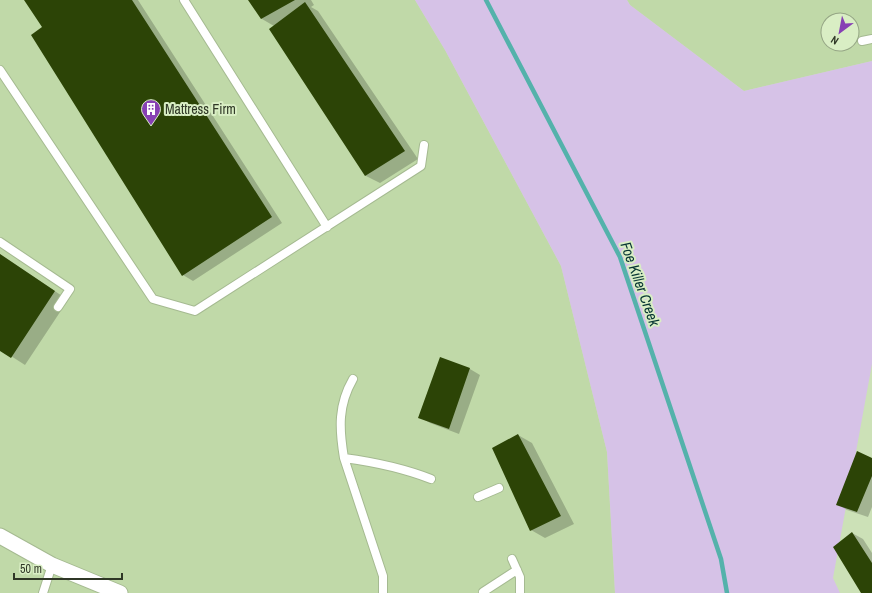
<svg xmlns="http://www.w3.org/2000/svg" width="872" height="593" font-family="'Archivo Narrow',sans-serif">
  <rect width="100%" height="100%" fill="#cce1b7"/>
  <path fill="#c0d9a8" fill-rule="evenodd" d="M0,0h415l30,50 116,216 46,186 8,141h-615z
    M627,0h245v61l-128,30 -114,-86zM828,20h24v24h-24z"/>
  <path fill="#d6c2e7" d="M415,0h212l3,5 114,86 128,-30v303l-39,214 7,15h-225l-8,-141 -46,-186 -116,-216z"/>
  <path fill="#0003" d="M26,0h112l144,223 -89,58 -10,-6 -140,-247z
    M249,0h62l3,5 -3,2 7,4 100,148 -38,24 -14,-7 -96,-147 4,-3 -12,-7z
    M0,254l68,46 -43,65 -25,-16z
    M441,358l29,11 10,6 -21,59 -29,-11 -10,-6z
    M518,435l14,8 42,81 -29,14 -14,-8z
    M872,460v47l-4,10 -21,-7 -10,-6z
    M852,533l11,6 9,14v40h-9z"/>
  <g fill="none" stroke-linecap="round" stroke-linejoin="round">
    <path stroke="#54b2ab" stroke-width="4.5" d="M486,0l134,257 101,302 6,34"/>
  </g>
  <path fill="#2c4406" d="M24,0h108l140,217 -90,59 -151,-241 11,-8z
    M248,0h47l-34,19z
    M305,2l100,149 -40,25 -96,-147z
    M0,254l55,37 -44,67 -11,-7z
    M440,357l30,11 -21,61 -31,-11z
    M518,434l43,82 -31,15 -38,-83z
    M857,451l15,7v18l-15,36 -21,-7z
    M852,532l20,31v30h-11l-28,-46z"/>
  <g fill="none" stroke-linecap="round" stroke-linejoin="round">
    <g stroke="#a5ba91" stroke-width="10">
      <path id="service" d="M184,0l143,227
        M862,41l10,-2
        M0,70l153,229 42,12 226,-145 3,-21
        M0,242l70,47 -12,18
        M353,379c-15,26 -14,49 -9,79 30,4 59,10 87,21
        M344,458l39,118v17
        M478,497l21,-9
        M512,559l8,18v16
        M483,592l34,-22
        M43,593l9,-28"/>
    </g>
    <g stroke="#a5ba91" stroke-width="17">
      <path id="minor" d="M0,536l52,29 68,28"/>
    </g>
    <use href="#service" stroke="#fff" stroke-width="8"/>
    <use href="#minor" stroke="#fff" stroke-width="15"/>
  </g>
  <defs>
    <g id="building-pin" transform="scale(1)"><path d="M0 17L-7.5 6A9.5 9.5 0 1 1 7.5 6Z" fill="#8740b4" stroke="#d9eec4"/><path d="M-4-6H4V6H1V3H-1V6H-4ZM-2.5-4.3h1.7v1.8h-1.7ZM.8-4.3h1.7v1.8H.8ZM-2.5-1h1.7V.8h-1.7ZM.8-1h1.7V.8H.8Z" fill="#fff"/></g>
  </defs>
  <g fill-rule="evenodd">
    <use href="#building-pin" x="151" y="109"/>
  </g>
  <g text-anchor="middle" stroke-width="4" stroke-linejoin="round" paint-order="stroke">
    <g font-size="14" fill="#2f3726" stroke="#d9eec4" text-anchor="start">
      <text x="165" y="114">Mattress Firm</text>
    </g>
    <g font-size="15" font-style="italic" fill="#083634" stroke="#d9eec4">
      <text transform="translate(640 284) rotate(70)" y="5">Foe Killer Creek</text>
    </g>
  </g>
  <g transform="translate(840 32) rotate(212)"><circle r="19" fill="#d9eec4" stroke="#95a585"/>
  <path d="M0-3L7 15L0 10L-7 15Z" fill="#8740b4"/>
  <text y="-6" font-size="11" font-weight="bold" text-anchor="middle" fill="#2f3726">N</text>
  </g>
  <path d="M14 573v6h108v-6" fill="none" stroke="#2f3726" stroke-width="2"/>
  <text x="20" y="573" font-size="12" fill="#2f3726" stroke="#d9eec4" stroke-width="3" paint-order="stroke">50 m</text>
</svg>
